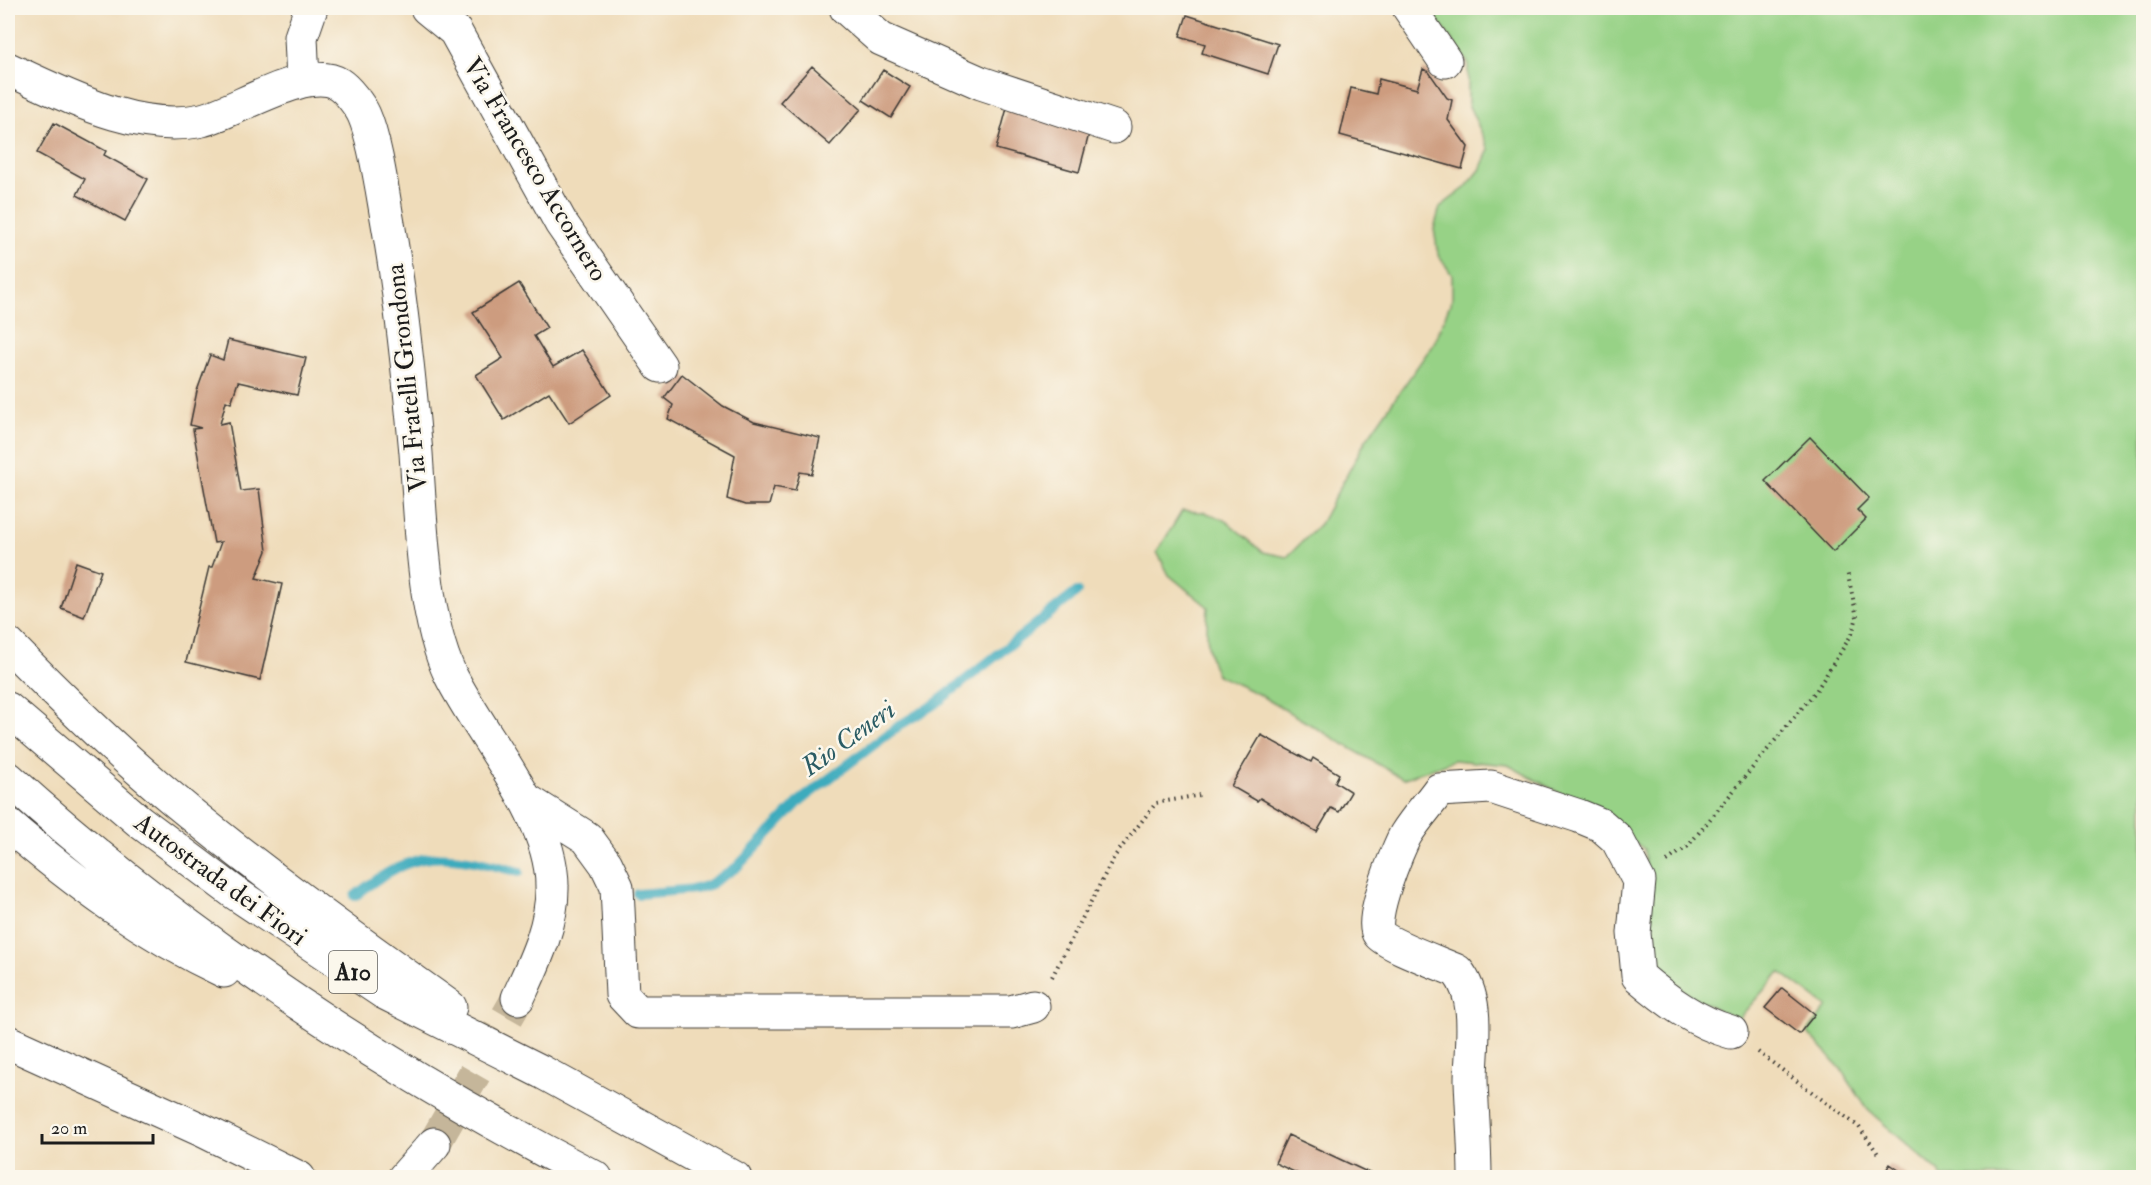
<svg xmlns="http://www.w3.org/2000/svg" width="2151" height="1185" font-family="'IM FELL Double Pica',serif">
  <rect width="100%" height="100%" fill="#fbf7ec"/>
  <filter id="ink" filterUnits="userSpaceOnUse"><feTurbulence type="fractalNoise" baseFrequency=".0167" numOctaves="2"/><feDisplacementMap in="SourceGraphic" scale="12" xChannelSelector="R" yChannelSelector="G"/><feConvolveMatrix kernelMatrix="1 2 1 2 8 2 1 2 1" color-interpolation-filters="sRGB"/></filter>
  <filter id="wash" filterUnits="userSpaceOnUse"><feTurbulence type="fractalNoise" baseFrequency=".008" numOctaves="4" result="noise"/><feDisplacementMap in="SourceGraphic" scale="24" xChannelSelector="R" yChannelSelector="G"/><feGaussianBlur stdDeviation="1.35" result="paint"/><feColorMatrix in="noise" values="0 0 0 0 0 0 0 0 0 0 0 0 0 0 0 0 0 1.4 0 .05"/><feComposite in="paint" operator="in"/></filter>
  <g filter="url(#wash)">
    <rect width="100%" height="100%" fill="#efdcba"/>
    <path fill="#97d286" stroke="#5a7751" stroke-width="1.5" d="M1429,8h714v1169h-202l-1,-4 -72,-63 -27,-41 -34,-37 20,-25 -47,-35 -42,47c-23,-10 -63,-28 -78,-50 -13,-19 -13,-93 -16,-120l-81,-54 -55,-30 -54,-5 -51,19 -145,-85 -41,-19c-11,-22 -11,-44 -9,-68l-39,-32 -12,-23 25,-41 22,1 21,8 38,32 24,5 33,-33 46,-84 68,-97 18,-44v-24l-14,-21 -4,-25 6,-22 25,-19 15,-18 9,-21 -21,-45v-41z"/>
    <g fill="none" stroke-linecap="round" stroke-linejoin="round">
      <path stroke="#3eabbd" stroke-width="10" d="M638,894l57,-5 14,-4 28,-18 64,-67 99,-75 35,-21 142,-112
        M355,896c63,-51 90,-43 164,-24"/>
    </g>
    <g id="blocks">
      <path fill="#cd9c7f" d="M1187,15l91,29 -10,30 -66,-21 3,-9 -25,-8z
        M812,66l49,43 -31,36 -50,-43z
        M1423,69l6,3 18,26 5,2 -4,20 20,27 -6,22 -122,-34 11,-47 25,6 3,-15 38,10z
        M883,70l27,17 -19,31 -28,-18z
        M1007,108l83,22 -11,42 -83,-23z
        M54,123l52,28 -2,4 44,24 -23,42 -48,-26 8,-16 -48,-26z
        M519,283l28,45 -13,8 19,31 29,-17 29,45 -42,28 -20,-31 -45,28 -28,-45 27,-17 -30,-46z
        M228,340l78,18 -9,37 -59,-13 -7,21 -5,-2 -6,23 9,-2 12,69 18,-2 8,62 -11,27 26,6 -22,96 -74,-18 23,-95h3l9,-25 -7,1 -21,-114 8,-1 -11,-3 7,-34 13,-36 13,5z
        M682,374l41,32 31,16 66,16 -8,36 -12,-2 -5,19 -21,-4 -5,18h-24l-18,-6 8,-44 -67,-36 5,-14 -9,-7z
        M1810,437l59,61 -12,12 9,9 -33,33 -68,-71z
        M76,562l25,9 -17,46 -23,-9z
        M1261,735l50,27 2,-4 26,16 -4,8 16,10 -12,20 -8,-4 -14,24 -57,-34 -3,3 -26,-15z
        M1782,988l33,26 -16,20 -34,-26z
        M1288,1135l92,43h-73l-32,-15z
        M1890,1164l20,14h-29z"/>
    </g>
  </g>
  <g filter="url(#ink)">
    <use href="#blocks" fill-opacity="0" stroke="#3c3934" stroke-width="1.5"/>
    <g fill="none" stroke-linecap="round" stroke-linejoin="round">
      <path stroke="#c5b69a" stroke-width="33" stroke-dasharray="33 16" stroke-linecap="butt" d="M434,1144l84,-146"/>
      <g stroke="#3c3934" stroke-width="35">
        <path id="street" d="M427,8l28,23 106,192 99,143
          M846,8l35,31 100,44 133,44
          M1409,8l36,53
          M8,69c58,26 128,65 194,51 34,-8 105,-56 137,-36 8,5 21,22 25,31 11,25 18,74 23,103 14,77 22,157 29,235 3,44 5,88 11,132 4,30 10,61 23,89 31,63 102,141 102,212 1,39 -18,77 -34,112
          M303,81l-2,-44 10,-29
          M525,799l62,39 19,26 11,23 5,108 16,17h373l22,-6
          M404,1178l30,-34
          M1475,1178c0,-33 -3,-66 -4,-98 0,-34 10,-80 -14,-109 -15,-7 -69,-26 -78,-37 -11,-13 19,-86 27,-100 10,-16 23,-30 33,-44l52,-3 88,29 22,9 16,14 22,42 -5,52 4,43c28,24 57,46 93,56"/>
      </g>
      <g stroke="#3c3934" stroke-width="35">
        <path id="secondary" d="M8,1042l196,89 95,47"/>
      </g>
      <g stroke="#3c3934" stroke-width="35">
        <path id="highway" d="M8,644c53,54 107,107 165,155 89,74 183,141 277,208
          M8,709l131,112 96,72 148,99 159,80 193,106
          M8,778c176,159 377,291 588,400
          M8,825c67,57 136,109 216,146"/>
      </g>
      <path stroke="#3c3934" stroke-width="4" stroke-dasharray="1.5 4.5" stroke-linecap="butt" d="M1667,861l20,-14 129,-156 36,-57 5,-17 -10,-46
        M1052,977l62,-120 42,-54 44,-8
        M1758,1052l101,75 20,28"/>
      <use href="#street" stroke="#fff" stroke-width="33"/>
      <use href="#secondary" stroke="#fff" stroke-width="33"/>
      <use href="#highway" stroke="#fff" stroke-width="33"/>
    </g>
  </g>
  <g text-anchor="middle" stroke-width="5" stroke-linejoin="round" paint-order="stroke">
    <rect fill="#fbf7ec" stroke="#5f5e5a" stroke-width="1.5" x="329" y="951" width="48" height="42" rx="4.5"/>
    <g font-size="24" font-weight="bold" fill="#1c1c1c">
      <text x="353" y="980">A10</text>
    </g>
    <g font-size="26" fill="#1c1c1c" stroke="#fbf7ec">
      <text transform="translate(536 169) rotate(59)" y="9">Via Francesco Accornero</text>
      <text transform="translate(406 378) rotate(-96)" y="9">Via Fratelli Grondona</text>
      <text transform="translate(221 879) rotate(36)" y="9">Autostrada dei Fiori</text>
    </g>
    <g font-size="27" font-style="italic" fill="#2b5c64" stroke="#fbf7ec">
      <text transform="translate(848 738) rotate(-36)" y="9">Rio Ceneri</text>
    </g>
  </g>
  <rect width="2151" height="1185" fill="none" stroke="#fbf7ec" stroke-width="30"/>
  <path d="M42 1134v9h111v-9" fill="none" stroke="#1c1c1c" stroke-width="3"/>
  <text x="51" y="1134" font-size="18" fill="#1c1c1c" stroke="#fbf7ec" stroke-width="4.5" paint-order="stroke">20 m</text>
</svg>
